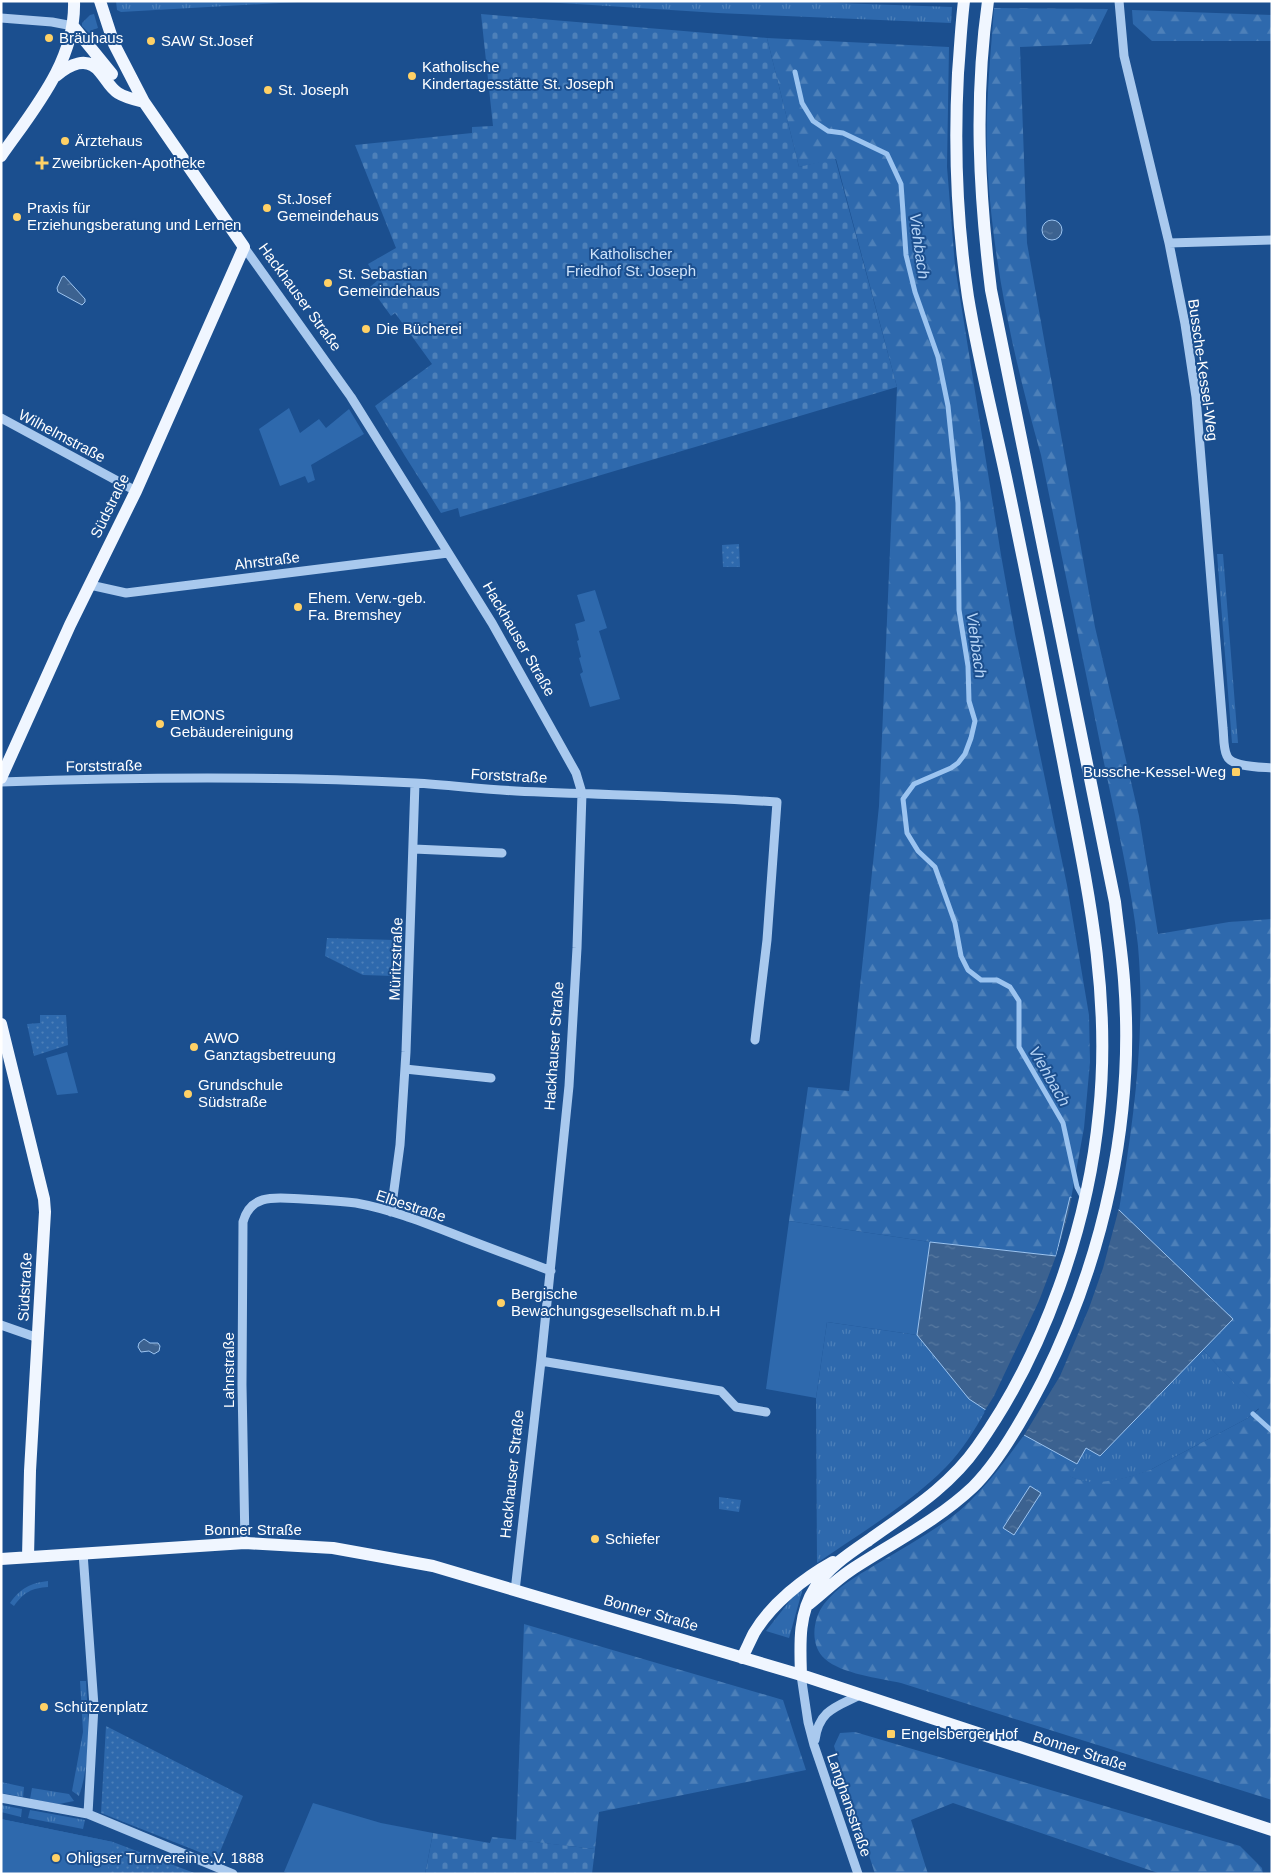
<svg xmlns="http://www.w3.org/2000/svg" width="1273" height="1875" font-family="Arial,sans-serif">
  <defs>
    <pattern id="grass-tufts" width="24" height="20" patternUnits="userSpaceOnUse" patternTransform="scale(1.25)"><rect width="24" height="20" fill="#2e69ad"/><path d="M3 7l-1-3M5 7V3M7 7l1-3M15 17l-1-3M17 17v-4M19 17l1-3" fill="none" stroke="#4d80b9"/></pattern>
    <pattern id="forest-firs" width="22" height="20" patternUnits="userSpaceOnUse" patternTransform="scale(1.25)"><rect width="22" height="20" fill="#2e69ad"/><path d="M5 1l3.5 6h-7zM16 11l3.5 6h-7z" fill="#4d80b9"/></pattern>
    <pattern id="cemetery-stones" width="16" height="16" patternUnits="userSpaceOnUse" patternTransform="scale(1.25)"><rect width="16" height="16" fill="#2e69ad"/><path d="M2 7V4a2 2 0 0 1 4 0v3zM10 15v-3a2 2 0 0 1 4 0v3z" fill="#4d80b9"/></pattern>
    <pattern id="park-dots" width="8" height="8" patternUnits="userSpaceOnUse" patternTransform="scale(1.25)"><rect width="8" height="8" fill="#2e69ad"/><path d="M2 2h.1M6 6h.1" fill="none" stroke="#4d80b9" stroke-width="1.8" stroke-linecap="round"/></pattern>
    <pattern id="water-ripples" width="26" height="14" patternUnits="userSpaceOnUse" patternTransform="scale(1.25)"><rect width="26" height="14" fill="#3c6290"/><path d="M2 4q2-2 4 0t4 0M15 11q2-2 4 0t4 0" fill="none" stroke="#597aa1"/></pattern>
  </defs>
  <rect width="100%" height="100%" fill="#1b4f8f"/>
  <path fill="url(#grass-tufts)" d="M116,1h199l-194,11 -4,-2z
    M529,1h250l173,6 -1,16 -233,-10z
    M94,14l4,14 -6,2 -2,4 -8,-8v-3l8,-8z
    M1217,554h6l15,189h-6z
    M930,1242l56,168c-11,19 -24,41 -40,57 -34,35 -88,68 -129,96l-1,-165 11,-76 90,13z
    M1233,1319l-30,31 56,58 -11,10 -98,52c-25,9 -56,19 -81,6l8,-12 -53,-29 36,-59z
    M48,1581v6c-16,1 -24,5 -34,19l-4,-3c11,-15 20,-20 38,-22z
    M803,1588l-14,50 -23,-7 33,-42z
    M80,1681h6c2,38 6,77 -7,115l-7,-5 11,-59z
    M1,1782l23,5 -1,10 -22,-4z
    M32,1788l37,6 5,7 -15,3 -29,-5z
    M1,1805l21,4 -1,8 -20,-5z
    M30,1810l55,10 -2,9 -55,-11z"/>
  <path fill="url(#forest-firs)" d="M994,8l114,1 -17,35 -71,3 7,196 68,384 44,189 19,118 71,-12 43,-3v881l-371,-117c-22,-5 -59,-9 -76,-24 -15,-13 -13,-39 -1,-55 13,-17 33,-28 51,-39 25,-15 50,-29 74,-46 31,-23 53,-54 75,-84l53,29 -7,12c24,13 55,2 80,-6l98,-52 11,-9 -56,-59 29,-31 -113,-109c14,-87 27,-175 19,-264 -7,-65 -23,-129 -36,-193 -20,-100 -41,-199 -61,-298 -26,-91 -47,-186 -53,-280 -4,-55 2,-112 6,-167z
    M1132,10l140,5v26h-120l-19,-17z
    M767,38l182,9 -2,120 8,99 46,289 14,79 52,251 22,130 1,47 -6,66 -16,87 -12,41 -126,-14 -141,-21 19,-134 41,4 30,-285 18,-419 -61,-228 -37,8z
    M524,1624l259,76 23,70 -207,42 -4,37 -79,-9z
    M855,1732l385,114 22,22 1,6h-102l-208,-71 -42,17 17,54h-53l-41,-128 6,-13z"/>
  <path fill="url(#cemetery-stones)" d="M481,14l286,24 32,129 36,-9 62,229 -437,130 -2,-9 -17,5 -36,-57 -30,-50 57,-42 -37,-51 -4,3 -21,-29 8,-7 -10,-16 28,-16 -41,-103 117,-12v-6l21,-1z
    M433,1833l57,10 2,-6 103,12 -3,25h-167z"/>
  <path fill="url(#park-dots)" d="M739,544l1,23h-17l-1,-22z
    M327,938l67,2 -1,36 -30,-1 -38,-19z
    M40,1015h26l2,30 -34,11 -7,-32 13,-1z
    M719,1497l22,3 -2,12 -20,-3z
    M106,1726l137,70 -26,63 -116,-46z
    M1,1819l112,23 84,32h-196z"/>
  <path fill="#2e69ad" d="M289,408l11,25 19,-14 7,9 23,-19 15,25 -53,31 4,15 -7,3 -3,-7 -25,10 -21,-57z
    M595,590l12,38 -8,3 21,68 -30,8 -10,-33 3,-2 -4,-14 2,-1 -4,-16 2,-1 -4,-16 10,-3 -8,-26z
    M67,1052l11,41 -21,2 -11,-37z
    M789,1221l141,21 -13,93 -90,-13 -11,76 -50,-9z
    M313,1803l68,20 52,10 -8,41h-134l-7,-2z
    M1,1819l112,23 -6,32h-106z"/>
  <path fill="url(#water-ripples)" stroke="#9cc4f0" d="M1042 230a10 10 0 1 1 20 0a10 10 0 1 1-20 0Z
    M64,276l21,23v3l-3,3 -24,-13 -1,-4 5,-11z
    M1070,1197l49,13 114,109 -133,137 -14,-8 -9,16 -53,-29 -55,-36 -52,-64 13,-93 126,14z
    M144,1339l6,4h8l2,3 -1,5 -5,3 -5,-3 -8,1 -3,-5 1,-4z
    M1030,1486l11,7 -27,42 -11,-7z"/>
  <path fill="#1b4f8f" d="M1072,1195l47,13 -16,60 -14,40 -29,68 -37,61 -39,-25 10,-16 45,-95 17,-45 12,-41z"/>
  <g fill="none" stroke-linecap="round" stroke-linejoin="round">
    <path stroke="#9cc4f0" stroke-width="5" d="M795,72l7,31 11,18 15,10 15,2 44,21 14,30 5,71 9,37 23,65 10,49 10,97 1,107 9,56 1,35 6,20 -4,17 -6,16 -7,9 -7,5 -37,16 -11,15 4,34 11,18 17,16 20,56 6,33 7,14 13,10h16l13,7 9,14v46l44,76 14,64 6,11
      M1253,1414l19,17"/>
    <path stroke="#a9c9ee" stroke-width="9" d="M1119,1l5,55 45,187 16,81 11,73 27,331c1,8 0,20 4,28 4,11 34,11 45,12
      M1,18l51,4 21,4
      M1169,243l103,-3
      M244,247l107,150 141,226 84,150 6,20 -5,155 -8,138 -28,275 -26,230
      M1,418l135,73
      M90,585l36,8 322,-40
      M1,782c138,-5 276,-6 414,1 33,2 67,6 101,8 87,4 174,5 261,11l-10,138 -12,100
      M414,849l88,4
      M405,1069l86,9
      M391,1212l9,-67 6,-93 9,-269
      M1,1325l37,13
      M541,1361l180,30 15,16 30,5
      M245,1543l-3,-158 1,-163c8,-30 35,-24 60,-23 18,1 36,2 53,4 33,6 64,18 95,30 33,13 66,25 100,38
      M83,1553l11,153 -6,108
      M801,1675l7,47 6,23 44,129
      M815,1740c4,-30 21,-33 45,-45
      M1,1798l87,16 145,60"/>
    <path stroke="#f0f6ff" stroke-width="12" d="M73,26l39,48
      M56,76c13,-11 31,-21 44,-4 6,7 10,16 18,21 8,5 18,7 26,9
      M1,156c32,-46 75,-95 73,-155
      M1,778l69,-153 66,-134 108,-244 -100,-145 -30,-58 -14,-43
      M1,1024l43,175 1,13 -15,259 -2,86
      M1,1559l244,-16 88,5 100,18 368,109 471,155
      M809,1604c14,-11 27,-24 42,-34 41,-27 86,-49 122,-83 27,-26 53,-74 70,-107 61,-123 92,-262 81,-400 -2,-26 -6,-52 -9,-78l-124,-612c-12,-98 -17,-190 -3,-289
      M742,1658c4,-8 8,-17 12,-25 17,-29 50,-55 79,-71
      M801,1675c-1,-30 -3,-61 14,-87 12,-20 35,-35 54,-48 39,-28 80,-53 108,-93 67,-94 111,-220 122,-335 12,-115 -10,-218 -32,-330 -19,-100 -39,-200 -60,-300 -13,-61 -29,-124 -39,-185 -11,-74 -14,-149 -10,-224 2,-24 3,-48 6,-72"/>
  </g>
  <g fill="#ffd166" stroke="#1b4f8f" stroke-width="2">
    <circle cx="49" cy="38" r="5"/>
    <circle cx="151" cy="41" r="5"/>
    <circle cx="412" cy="76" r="5"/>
    <circle cx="268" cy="90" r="5"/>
    <circle cx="65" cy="141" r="5"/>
    <path d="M39.5 155.5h5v5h5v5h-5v5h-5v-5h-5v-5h5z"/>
    <circle cx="267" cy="208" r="5"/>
    <circle cx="17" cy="217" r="5"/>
    <circle cx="328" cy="283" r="5"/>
    <circle cx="366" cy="329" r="5"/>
    <circle cx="298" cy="607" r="5"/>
    <circle cx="160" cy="724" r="5"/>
    <rect x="1231" y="767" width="10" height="10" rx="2.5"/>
    <circle cx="194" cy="1047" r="5"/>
    <circle cx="188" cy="1094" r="5"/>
    <circle cx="501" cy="1303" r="5"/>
    <circle cx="595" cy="1539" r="5"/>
    <circle cx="44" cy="1707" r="5"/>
    <rect x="886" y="1729" width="10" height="10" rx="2.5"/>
    <circle cx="56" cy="1858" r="5"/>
  </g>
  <g text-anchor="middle" stroke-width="4" stroke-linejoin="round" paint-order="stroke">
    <g font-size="15" fill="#fff" stroke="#1b4f8f" text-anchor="start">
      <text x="59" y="43">Bräuhaus</text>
      <text x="161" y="46">SAW St.Josef</text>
      <text x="422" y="72">Katholische<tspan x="422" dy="17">Kindertagesstätte St. Joseph</tspan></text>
      <text x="278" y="95">St. Joseph</text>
      <text x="75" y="146">Ärztehaus</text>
      <text x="52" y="168">Zweibrücken-Apotheke</text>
      <text x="277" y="204">St.Josef<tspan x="277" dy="17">Gemeindehaus</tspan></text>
      <text x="27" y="213">Praxis für<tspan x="27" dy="17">Erziehungsberatung und Lernen</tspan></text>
      <text x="338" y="279">St. Sebastian<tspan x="338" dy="17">Gemeindehaus</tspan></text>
      <text x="376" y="334">Die Bücherei</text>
      <text x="308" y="603">Ehem. Verw.-geb.<tspan x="308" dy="17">Fa. Bremshey</tspan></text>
      <text x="170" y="720">EMONS<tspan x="170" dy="17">Gebäudereinigung</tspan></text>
      <text x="1226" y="777" text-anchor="end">Bussche-Kessel-Weg</text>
      <text x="204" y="1043">AWO<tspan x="204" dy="17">Ganztagsbetreuung</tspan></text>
      <text x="198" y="1090">Grundschule<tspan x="198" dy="17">Südstraße</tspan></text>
      <text x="511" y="1299">Bergische<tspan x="511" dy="17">Bewachungsgesellschaft m.b.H</tspan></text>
      <text x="605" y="1544">Schiefer</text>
      <text x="54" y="1712">Schützenplatz</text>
      <text x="901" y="1739">Engelsberger Hof</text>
      <text x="66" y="1863">Ohligser Turnverein e.V. 1888</text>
    </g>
    <g font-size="15" fill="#cfe3fa" stroke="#1b4f8f">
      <text x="631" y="259">Katholischer<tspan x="631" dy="17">Friedhof St. Joseph</tspan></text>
    </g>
    <g font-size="15" fill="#fff" stroke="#1b4f8f">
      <text transform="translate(300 297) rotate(54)" y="5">Hackhauser Straße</text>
      <text transform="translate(1203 370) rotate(82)" y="5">Bussche-Kessel-Weg</text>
      <text transform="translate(62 436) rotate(28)" y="5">Wilhelmstraße</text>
      <text transform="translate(110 506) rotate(-64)" y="5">Südstraße</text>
      <text transform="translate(267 561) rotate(-7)" y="5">Ahrstraße</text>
      <text transform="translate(519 639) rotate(60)" y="5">Hackhauser Straße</text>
      <text transform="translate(104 766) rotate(-1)" y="5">Forststraße</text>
      <text transform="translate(509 776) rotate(3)" y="5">Forststraße</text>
      <text transform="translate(396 959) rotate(-88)" y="5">Müritzstraße</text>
      <text transform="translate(554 1046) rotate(-86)" y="5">Hackhauser Straße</text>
      <text transform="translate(411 1206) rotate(18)" y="5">Elbestraße</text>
      <text transform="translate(25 1287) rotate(-87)" y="5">Südstraße</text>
      <text transform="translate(229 1370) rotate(-90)" y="5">Lahnstraße</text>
      <text transform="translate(512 1474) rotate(-84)" y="5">Hackhauser Straße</text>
      <text x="253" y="1535">Bonner Straße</text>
      <text transform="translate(651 1613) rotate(16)" y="5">Bonner Straße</text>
      <text transform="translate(1080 1751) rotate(18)" y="5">Bonner Straße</text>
      <text transform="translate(849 1805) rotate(71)" y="5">Langhansstraße</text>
    </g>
    <g font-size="16" font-style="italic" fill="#b5d3f5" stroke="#1b4f8f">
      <text transform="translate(920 246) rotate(82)" y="6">Viehbach</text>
      <text transform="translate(977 645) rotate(82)" y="6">Viehbach</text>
      <text transform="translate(1050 1076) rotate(60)" y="6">Viehbach</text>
    </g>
  </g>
  <rect width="1273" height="1875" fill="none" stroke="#ffffff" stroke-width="5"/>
</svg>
